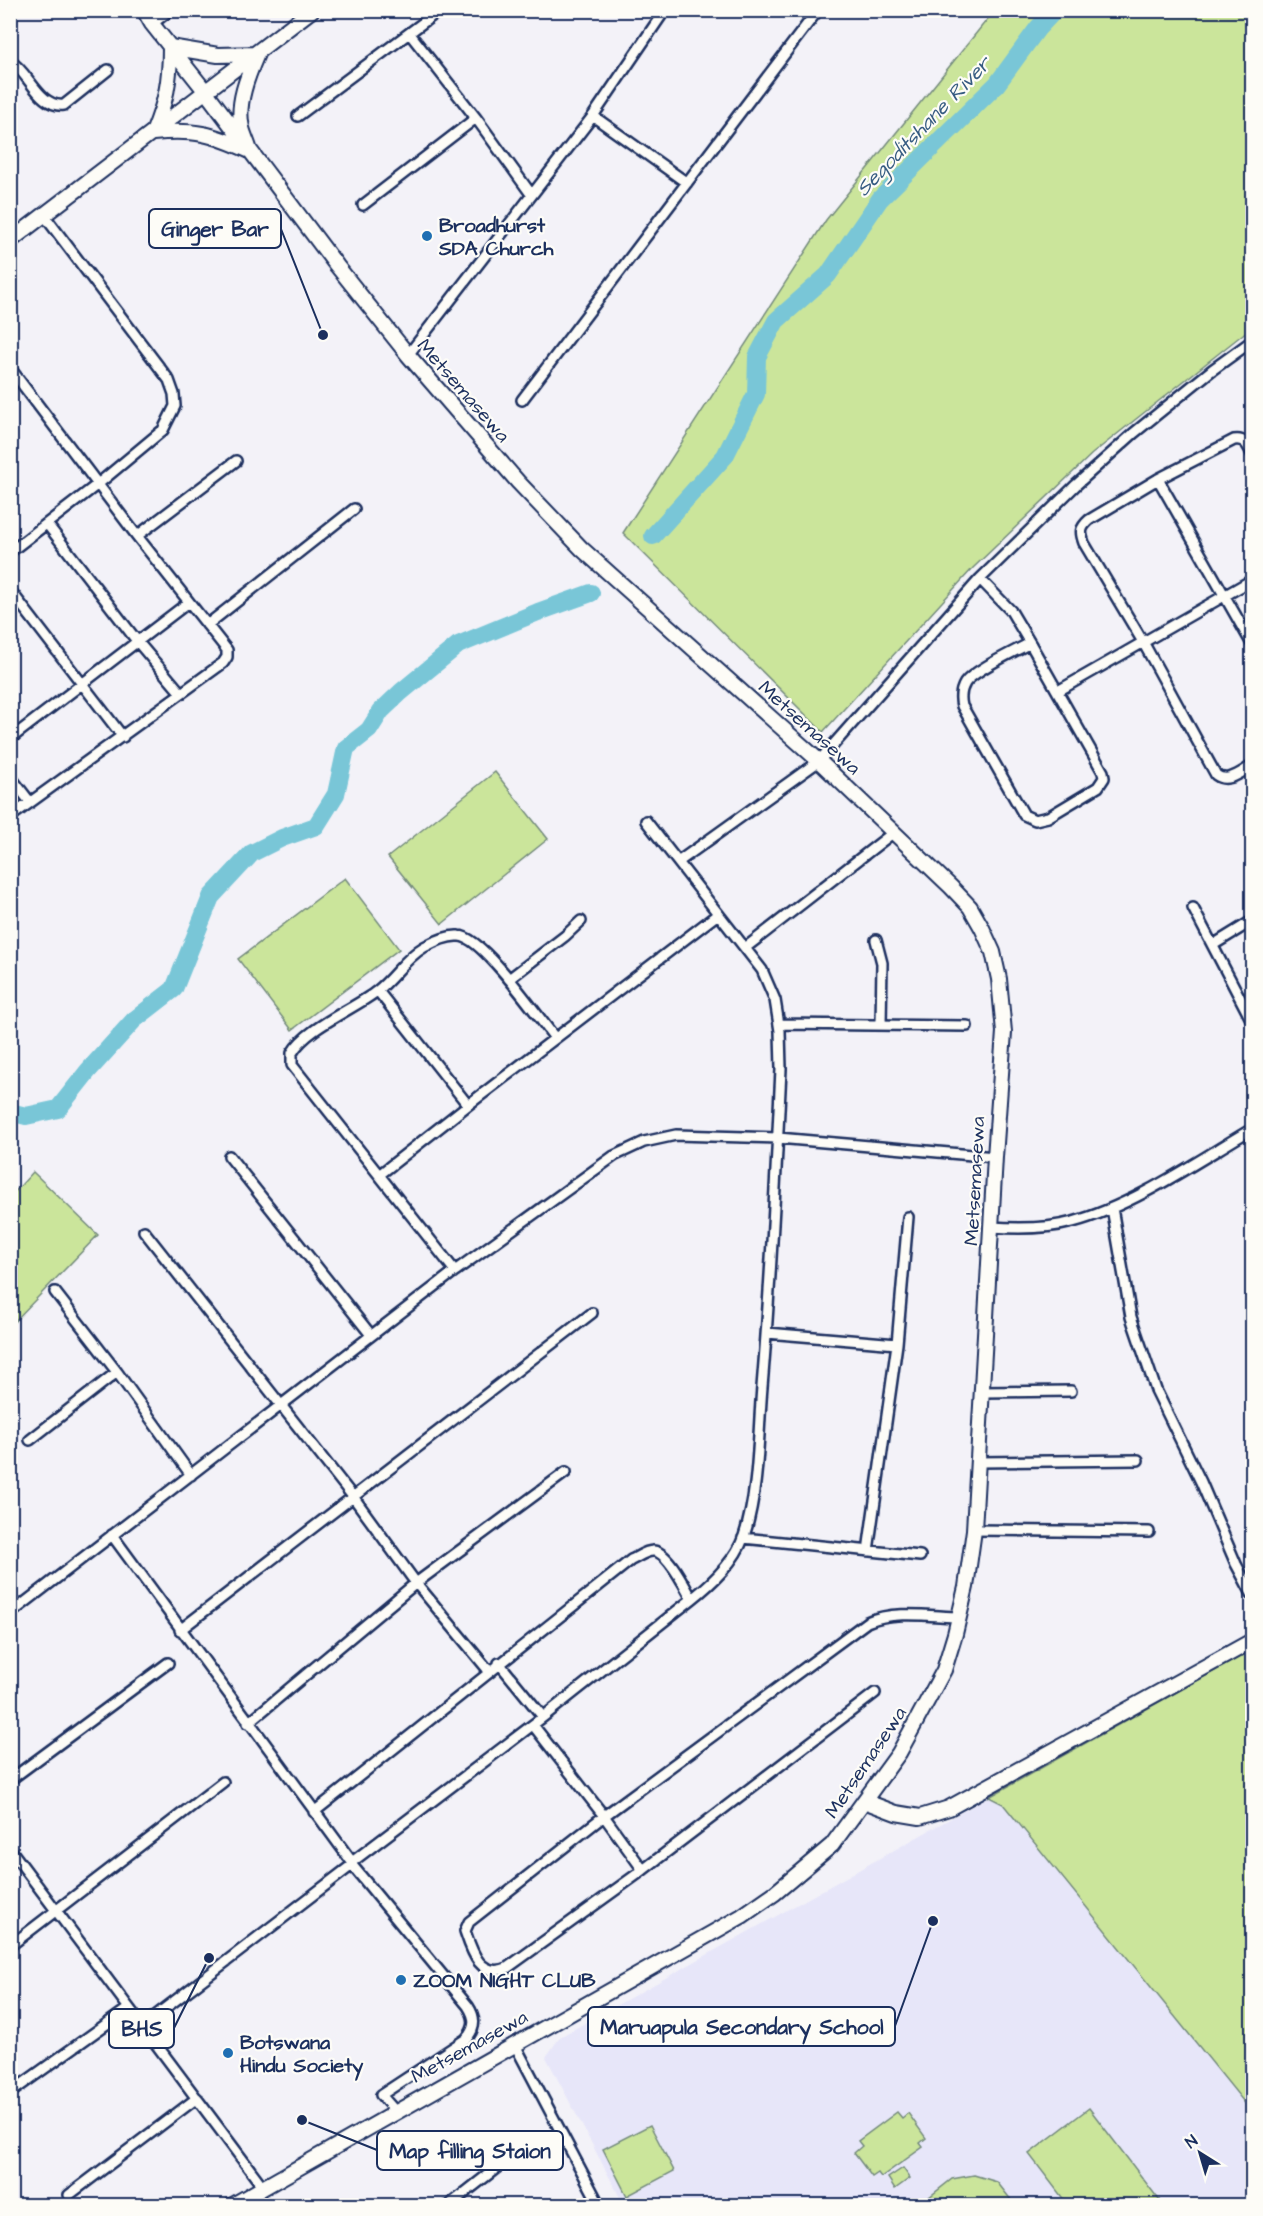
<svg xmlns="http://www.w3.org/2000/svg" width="1263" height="2216" font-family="'Architects Daughter',sans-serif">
  <rect width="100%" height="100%" fill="#f3f2f8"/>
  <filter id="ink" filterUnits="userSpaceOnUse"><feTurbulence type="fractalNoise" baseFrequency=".0167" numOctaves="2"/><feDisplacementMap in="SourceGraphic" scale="12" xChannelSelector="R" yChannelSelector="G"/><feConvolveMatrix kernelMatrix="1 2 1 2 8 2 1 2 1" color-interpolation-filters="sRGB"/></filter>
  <g filter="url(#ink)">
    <path fill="#e7e6f9" d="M989,1797l14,7 249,308v93h-628l-78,-148 14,-20z"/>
    <path fill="#cbe59b" stroke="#738a7c" stroke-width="1.5" d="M994,11h258v316l-160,127 -119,114 -150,164 -200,-199 203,-313z
      M495,772l53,67 -106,85 -54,-67z
      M345,878l54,71 -107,81 -54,-71z
      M33,1172l65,63 -87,90v-129z
      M1252,1650v462l-249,-308 -14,-7z
      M1089,2108l74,97h-95l-39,-51z
      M897,2112l5,6 6,-5 18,25 -6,5 3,4 -42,30 -3,-4 -6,4 -18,-24 8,-7 -4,-5z
      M650,2125l24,46 -47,25 -24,-47z
      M903,2168l7,10 -15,11 -7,-11z
      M974,2175l23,7 18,23h-88l1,-7 24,-19z"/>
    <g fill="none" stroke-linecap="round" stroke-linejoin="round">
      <path stroke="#79c6d7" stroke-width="18" d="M653,536l72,-80 31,-62 1,-37 19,-36 52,-46 52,-76 117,-115 41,-56 17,-18
        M10,1112l16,4 32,-7 30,-38 46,-51 40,-31 37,-92 41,-44 30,-15 34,-12 20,-32 10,-46 23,-18 12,-19 20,-19 57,-47 80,-33 53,-19"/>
      <g stroke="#1b2f5e" stroke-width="14">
        <path id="street" d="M152,24l18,-14
          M410,34l66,84 55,76
          M10,61c19,11 29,47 54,44l44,-35
          M298,116l142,-106
          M593,116l94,67
          M363,205l113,-87
          M408,355l185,-239 72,-106
          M10,368l127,168 90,114v7l-4,6 -213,154
          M522,400l296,-390
          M1252,454c-4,-8 -7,-16 -18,-14l-76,39 -69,41c-9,8 -9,12 -5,23l59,99 73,133c12,9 25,-3 36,-9
          M1158,479l94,165
          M47,524l90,117 44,52
          M137,536l99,-75
          M10,552l88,-68 65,-54 12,-24 -1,-12 -5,-14 -125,-165
          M980,579l31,32 19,32
          M10,590l113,147
          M207,625l147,-116
          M1030,643l73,129 1,6 -6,9 -50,30 -13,3 -11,-5 -62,-109c-2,-8 -2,-15 3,-23 9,-13 49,-31 65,-40z
          M1058,691l194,-111
          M10,739l179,-137
          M10,776l20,26
          M678,862l141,-101 161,-182 96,-94 58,-52 78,-63 40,-29
          M1193,908l59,113
          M876,940l6,23 -1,62
          M1213,945l39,-24
          M745,948l149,-116
          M509,979l56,-43 16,-15
          M378,991l90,114
          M779,1024l188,2
          M229,1156l142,179
          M379,1175l89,-70 250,-191
          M1112,1208l19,109 25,73 45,92 35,82 16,30
          M991,1227c27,2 56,2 82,-5 60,-16 126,-62 179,-93
          M144,1231l210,267 62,85 73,88
          M455,1271l-163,-206v-12c14,-25 62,-44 85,-62 17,-13 28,-33 47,-44 9,-5 24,-12 35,-11 23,0 80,82 96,102
          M55,1292l62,80 74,103
          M767,1333l130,11
          M982,1392l89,-1
          M30,1440l87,-68
          M978,1462l160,-2
          M974,1530l175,2
          M112,1535l240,327
          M743,1538l177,18
          M868,1551l29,-207 11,-127
          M10,1614l445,-343 159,-115 30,-14 32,-7 102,3 217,19
          M180,1630l412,-317
          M499,1663l44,54
          M875,1693l-232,177 -136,98c-27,11 -35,-16 -42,-37l4,-9 135,-106 263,-194c27,-12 62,-6 92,-5
          M248,1723l168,-140 150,-111
          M533,1725l71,91 39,54
          M10,1780l158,-117
          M314,1812l317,-252c7,-3 14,-9 22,-9 15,0 32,36 39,48
          M10,1849l253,338
          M352,1865l116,141c8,12 8,22 -2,33l-85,56 14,16
          M10,1946l213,-164
          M142,2026l210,-161v-3l191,-145 149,-118c20,-16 43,-37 52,-63 15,-45 14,-101 18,-149 9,-106 14,-212 19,-318l-1,-38 -5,-31 -13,-30 -116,-149
          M514,2043l86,163
          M10,2093l119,-85
          M69,2195l128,-97
          M448,2206l60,-47"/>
      </g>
      <g stroke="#1b2f5e" stroke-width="18">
        <path id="secondary" d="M144,10l8,14 54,68 131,174 71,89 110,127 64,67 237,212 132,126 19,20 12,21 11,24 6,27 5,53 -9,125 -21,373 -8,57 -11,47 -11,36 -45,83 -67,92 -57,48 -33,23 -511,290
          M170,47l48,8 39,-1c-9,21 -21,50 -15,74 2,8 6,15 8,23 -37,-17 -55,-22 -97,-18 13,-32 17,-51 17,-86z
          M10,241l302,-231
          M864,1801l32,12 24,4 29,-9 303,-167"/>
      </g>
      <use href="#street" stroke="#fdfcf7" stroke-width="9"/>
      <use href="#secondary" stroke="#fdfcf7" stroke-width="14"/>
    </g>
  </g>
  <g fill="#1f6fb2" stroke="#fdfcf7" stroke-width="2">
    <circle cx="427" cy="236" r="6"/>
    <circle cx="401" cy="1980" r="6"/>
    <circle cx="228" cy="2053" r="6"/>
  </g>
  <g text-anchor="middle" stroke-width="4.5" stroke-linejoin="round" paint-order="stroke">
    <g font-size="20" font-weight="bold" fill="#1b2f5e" stroke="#fdfcf7" text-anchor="start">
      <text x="439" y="232">Broadhurst<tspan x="439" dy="23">SDA Church</tspan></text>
      <text x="413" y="1987">ZOOM NIGHT CLUB</text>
      <text x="240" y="2049">Botswana<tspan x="240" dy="23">Hindu Society</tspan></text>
    </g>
    <g font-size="20" fill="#1b2f5e" stroke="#fdfcf7">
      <text transform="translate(464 390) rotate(49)" y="7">Metsemasewa</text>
      <text transform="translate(810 727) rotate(42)" y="7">Metsemasewa</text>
      <text transform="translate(974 1181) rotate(-87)" y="7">Metsemasewa</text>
      <text transform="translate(865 1762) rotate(-56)" y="7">Metsemasewa</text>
      <text transform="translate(469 2046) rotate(-29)" y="7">Metsemasewa</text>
    </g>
    <g font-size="21" font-style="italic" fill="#375c82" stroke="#fdfcf7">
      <text transform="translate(923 126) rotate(-46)" y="7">Segoditshane River</text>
    </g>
  </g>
  <path fill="none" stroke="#1b2f5e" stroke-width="2" d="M323 335L281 229M933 1921L895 2026M209 1958L174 2028M302 2120L377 2150"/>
  <g fill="#1b2f5e" stroke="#fdfcf7" stroke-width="2">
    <circle cx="323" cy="335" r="6"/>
    <circle cx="933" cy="1921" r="6"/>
    <circle cx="209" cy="1958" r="6"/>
    <circle cx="302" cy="2120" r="6"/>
  </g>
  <g fill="#fdfcf7" stroke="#1b2f5e" stroke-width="2">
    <rect x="149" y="209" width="132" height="39" rx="6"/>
    <rect x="588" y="2007" width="307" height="39" rx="6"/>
    <rect x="109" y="2009" width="65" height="39" rx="6"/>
    <rect x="377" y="2131" width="186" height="39" rx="6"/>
  </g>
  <g font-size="21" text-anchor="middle" font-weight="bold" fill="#1b2f5e">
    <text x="215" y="236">Ginger Bar</text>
    <text x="742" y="2034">Maruapula Secondary School</text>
    <text x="142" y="2036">BHS</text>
    <text x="470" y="2158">Map filling Staion</text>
  </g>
  <rect width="1263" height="2216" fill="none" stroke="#fdfcf7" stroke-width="36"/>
  <rect x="18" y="18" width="1227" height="2180" fill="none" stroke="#1b2f5e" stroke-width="2" filter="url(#ink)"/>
  <g transform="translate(1200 2153) rotate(323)" stroke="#fdfcf7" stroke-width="4.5" paint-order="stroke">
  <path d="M0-4.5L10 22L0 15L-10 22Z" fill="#1b2f5e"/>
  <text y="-9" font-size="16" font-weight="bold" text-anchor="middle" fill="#1b2f5e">N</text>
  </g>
</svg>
